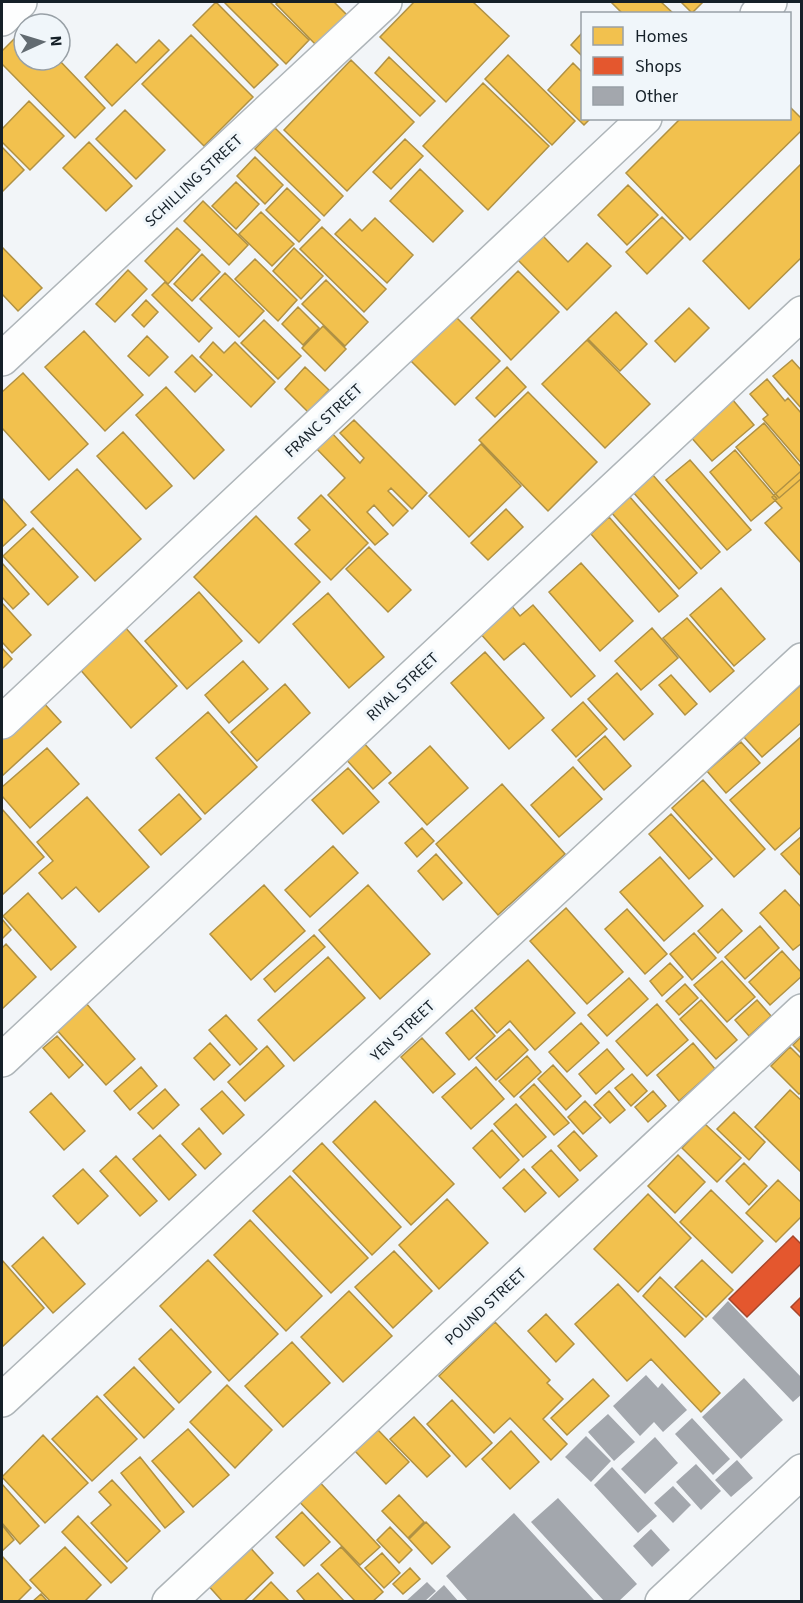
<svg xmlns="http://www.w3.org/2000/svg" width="803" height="1603" font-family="'Source Sans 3',sans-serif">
  <rect width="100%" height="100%" fill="#f2f5f8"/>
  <path fill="#f2c14e" stroke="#b09143" stroke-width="1.5" d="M216,2l62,63 -24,23 -61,-63z
    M224,2h46l39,38 -23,24z
    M278,2h56l14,14 -31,30 -41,-42z
    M414,2h59l36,34 -63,66 -66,-65z
    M611,2h50l13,12h-51z
    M681,2h22l-11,11z
    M24,29v31h35l46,48 -30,30 -73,-74v-13z
    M582,33v23l-11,-11z
    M191,35l62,62 -49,49 -62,-62z
    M159,40l10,10 -57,56 -27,-29 32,-33 19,19z
    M508,55l67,66 -23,24 -67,-66z
    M389,57l46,44 -15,15 -45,-43z
    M351,60l63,62 -67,69 -63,-61z
    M573,63l9,9v46h9l-7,7 -36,-35z
    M483,83l66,63 -61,64 -65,-64z
    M29,101l35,35 -34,34 -28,-28v-13z
    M790,107l12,12v11l-112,110 -64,-67 55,-55h109z
    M125,110l40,40 -29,29 -40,-40z
    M275,128l68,68 -19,20 -69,-67z
    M405,139l18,17 -32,33 -18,-17z
    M89,142l43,44 -26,25 -43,-43z
    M2,147l22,23 -22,22z
    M255,157l28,28 -18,19 -28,-28z
    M802,163v94l-53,52 -46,-48z
    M420,169l43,42 -30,31 -43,-41z
    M236,182l23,22 -23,25 -24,-23z
    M628,185l30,30 -31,30 -29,-30z
    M287,188l33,32 -21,22 -33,-32z
    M203,201l45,44 -19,20 -45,-44z
    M261,212l33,32 -22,22 -33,-32z
    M662,217l21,21 -36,36 -21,-22z
    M375,218l38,37 -26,28 -52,-49 15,-15 12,12z
    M322,227l64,62 -22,23 -64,-63z
    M177,228l23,22 -32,34 -23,-23z
    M542,235l26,27 19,-19 24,23 -44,44 -50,-51z
    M2,247l40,41 -24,23 -16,-17z
    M294,248l29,28 -22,23 -28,-28z
    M202,254l18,18 -28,29 -18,-17z
    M255,259l42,41 -19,21 -43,-42z
    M128,270l19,19 -32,33 -19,-18z
    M518,271l41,41 -48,48 -40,-42z
    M225,273l39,38 -25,26 -39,-38z
    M326,280l42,42 -23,24 -43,-42z
    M165,282l47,46 -13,14 -47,-47z
    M146,300l12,12 -14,15 -12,-12z
    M298,307l21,21 -16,17 -21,-21z
    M689,308l20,20 -34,34 -20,-21z
    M616,312l31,32 -27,27 -32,-32z
    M452,313l48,48 -45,44 -48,-48z
    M264,320l37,36 -23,23 -37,-36z
    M323,326l23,23 -21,22 -23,-23z
    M84,331l59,64 -38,36 -60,-64z
    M147,336l21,21 -19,19 -21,-20z
    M587,340l63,64 -45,44 -63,-64z
    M213,342l11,11 11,-11 40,40 -24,25 -51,-50z
    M192,355l20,20 -17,17 -20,-20z
    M792,360l10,11v38l-29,-33z
    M305,367l24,23 -21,22 -23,-23z
    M507,367l19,20 -31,30 -19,-19z
    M23,373l65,71 -39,36 -47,-52v-36z
    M767,379l18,22 3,-3 14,16v50l-39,-45 5,-4 -18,-21z
    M166,387l58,63 -30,29 -58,-64z
    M528,392l69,70 -49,49 -69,-71z
    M732,399l22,26 -42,36 -22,-25z
    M354,420l73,73 -15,16 -21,-21 -3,3 20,20 -15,15 -19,-21 -7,7 21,22 -13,11 -47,-50 17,-17 -31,-32 16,-15 30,32 4,-5 -24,-25z
    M764,423l38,45v10l-23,20 -43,-51z
    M123,432l49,54 -26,23 -49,-53z
    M481,444l40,42 -52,51 -40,-41z
    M735,450l42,49 -26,22 -41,-49z
    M690,460l61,70 -24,20 -61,-70z
    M77,469l64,70 -46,42 -64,-69z
    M800,472l2,2v90l-37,-41 17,-15 -10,-11z
    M652,474l68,78 -19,17 -68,-77z
    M321,495l47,48 -37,37 -36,-36 15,-14 -12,-12z
    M629,496l68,77 -18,16 -68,-77z
    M2,498l24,27 -24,22z
    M506,509l17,18 -35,33 -17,-17z
    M256,516l64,66 -61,61 -65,-66z
    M609,517l69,79 -19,16 -68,-78z
    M33,528l45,49 -30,28 -45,-49z
    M369,547l42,43 -23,22 -42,-43z
    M2,563l27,31 -16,15 -11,-12z
    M581,563l52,58 -33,30 -51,-59z
    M721,588l44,51 -31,27 -44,-51z
    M199,592l43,49 -55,48 -42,-48z
    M328,593l56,64 -35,31 -56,-64z
    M2,603l29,32 -19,18 -10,-11z
    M510,604l10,12 13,-11 62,71 -24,21 -47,-54 -20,17 -25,-28z
    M687,618l47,53 -24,21 -47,-54z
    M124,626l53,60 -46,42 -53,-61z
    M652,628l26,30 -37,32 -26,-29z
    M2,648l10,11 -10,10z
    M485,652l59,66 -35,31 -58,-66z
    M243,661l25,28 -39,34 -24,-28z
    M617,673l36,41 -29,26 -36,-41z
    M671,675l26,29 -12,11 -26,-30z
    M285,684l25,29 -53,48 -26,-29z
    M802,684v38l-40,35 -19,-21z
    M41,700l20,22 -59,54v-41z
    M583,702l24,27 -31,28 -24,-27z
    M208,712l49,55 -52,47 -49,-56z
    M605,736l26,30 -27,24 -26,-30z
    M802,736v90l-27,24 -45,-50z
    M362,741l29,32 -18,16 -29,-32z
    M741,742l19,21 -34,30 -19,-22z
    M430,746l38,42 -41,37 -38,-42z
    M47,748l32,36 -49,44 -28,-32v-9z
    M573,767l29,32 -43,38 -28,-32z
    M348,768l31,34 -36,32 -31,-34z
    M703,780l62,69 -31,28 -62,-69z
    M502,784l63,70 -67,61 -62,-71z
    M179,794l22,25 -40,36 -22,-25z
    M87,797l62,70 -50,45 -23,-25 -14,12 -23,-26 14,-12 -16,-19z
    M2,809l42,48 -42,38z
    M671,814l41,45 -23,20 -40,-45z
    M422,828l12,13 -17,16 -12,-14z
    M802,836v41l-21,-23z
    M333,846l25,27 -48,44 -25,-27z
    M436,854l26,29 -19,17 -25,-29z
    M660,857l43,49 -39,35 -44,-49z
    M264,885l41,46 -54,49 -41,-46z
    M368,885l62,69 -50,45 -61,-69z
    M785,890l17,18v35l-9,7 -33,-37z
    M28,893l48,54 -25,23 -48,-54z
    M566,908l57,64 -36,32 -57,-63z
    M627,909l40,45 -22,20 -40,-45z
    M722,909l20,22 -24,22 -20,-22z
    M2,919l9,11 -9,9z
    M760,926l19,22 -34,31 -20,-22z
    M694,933l22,25 -24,22 -22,-26z
    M314,935l11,12 -50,45 -11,-13z
    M6,944l30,33 -34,32v-61z
    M782,951l20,22v3l-32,29 -21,-23z
    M328,957l37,41 -71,63 -36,-41z
    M528,960l47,53 -40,37 -25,-29 -13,12 -22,-25z
    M722,961l33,36 -28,25 -33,-37z
    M670,963l13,14 -21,19 -12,-15z
    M629,978l19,21 -41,37 -19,-21z
    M685,984l13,14 -19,17 -13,-14z
    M701,1000l36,40 -21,19 -36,-40z
    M757,1000l14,16 -22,20 -14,-16z
    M85,1002l50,57 -29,26 -50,-56z
    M657,1004l31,36 -41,36 -31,-35z
    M472,1010l23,26 -26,24 -23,-27z
    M226,1015l31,34 -17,16 -31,-35z
    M581,1023l18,20 -32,29 -18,-20z
    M509,1029l19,21 -32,30 -20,-22z
    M57,1036l26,29 -14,13 -26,-30z
    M802,1036v18l-9,-9z
    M422,1038l33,36 -22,19 -32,-36z
    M210,1043l20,22 -16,15 -20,-22z
    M693,1043l22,26 -36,32 -22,-26z
    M267,1046l17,20 -39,35 -17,-19z
    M790,1047l12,12v33l-3,2 -28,-28z
    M607,1049l17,20 -28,25 -17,-20z
    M527,1056l14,16 -27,25 -15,-16z
    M553,1065l28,31 -15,14 -28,-31z
    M141,1067l16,19 -27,24 -16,-19z
    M476,1067l28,32 -33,30 -29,-32z
    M632,1074l15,17 -16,15 -16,-18z
    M534,1084l35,39 -15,12 -34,-38z
    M165,1089l14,16 -26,24 -15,-16z
    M790,1090l12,11v72l-47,-46z
    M222,1091l22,24 -21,19 -22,-25z
    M609,1091l16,19 -15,13 -16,-18z
    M653,1091l13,15 -18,16 -13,-15z
    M51,1093l34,38 -21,19 -34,-38z
    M375,1101l79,83 -43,41 -78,-83z
    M585,1101l16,17 -18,16 -15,-17z
    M516,1104l30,33 -23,20 -29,-33z
    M734,1112l31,30 -16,18 -32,-31z
    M705,1124l36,34 -24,24 -35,-34z
    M199,1128l22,26 -16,15 -23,-25z
    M492,1130l27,30 -19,18 -27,-30z
    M574,1131l23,25 -17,15 -22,-25z
    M160,1135l36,40 -27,25 -36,-41z
    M322,1143l79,84 -29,28 -79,-84z
    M551,1150l27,30 -19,17 -27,-30z
    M678,1155l27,27 -30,31 -27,-27z
    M116,1156l41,45 -17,15 -40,-45z
    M744,1163l23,23 -18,19 -23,-24z
    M83,1169l25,27 -30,28 -25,-28z
    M524,1169l22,24 -21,19 -22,-24z
    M290,1176l78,82 -37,35 -78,-82z
    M778,1180l24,23v13l-26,26 -30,-29z
    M711,1190l52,51 -31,32 -52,-51z
    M648,1194l43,44 -53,54 -44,-43z
    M447,1199l41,44 -49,46 -40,-44z
    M250,1220l72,76 -36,35 -72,-76z
    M43,1237l42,47 -32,29 -41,-47z
    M394,1251l38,40 -39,37 -38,-41z
    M2,1260l42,48 -42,39z
    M208,1260l70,74 -49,47 -69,-75z
    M702,1260l31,30 -27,27 -31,-30z
    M660,1277l43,42 -18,18 -42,-41z
    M618,1284l102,109 -19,19 -50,-53 -24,22 -52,-57z
    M349,1291l43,45 -49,46 -42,-45z
    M546,1314l28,30 -18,18 -28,-31z
    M495,1322l55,58 -3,3 16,16 -20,20 24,25 -16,16 -41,-42 -16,15 -55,-57z
    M171,1329l40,43 -32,31 -40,-44z
    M292,1342l38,41 -47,44 -38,-41z
    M134,1367l40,42 -30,29 -40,-43z
    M593,1379l16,17 -42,39 -16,-17z
    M227,1385l45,45 -37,38 -45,-46z
    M97,1396l40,43 -45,42 -40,-42z
    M452,1400l40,43 -26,24 -39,-43z
    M414,1417l36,39 -23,21 -37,-38z
    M188,1429l41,46 -36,32 -41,-46z
    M378,1430l31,32 -23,22 -31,-33z
    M511,1431l28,31 -29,27 -28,-30z
    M43,1435l45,48 -43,40 -43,-46z
    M140,1457l44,55 -19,16 -44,-55z
    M314,1476l66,71 -20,18 -67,-70z
    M112,1480l48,51 -33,31 -36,-39 20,-18 -12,-13z
    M2,1484l37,42 -19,18 -18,-21z
    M399,1495l25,27 -16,16 -26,-27z
    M302,1512l28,30 -26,24 -28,-29z
    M78,1516l49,52 -16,15 -49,-51z
    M426,1522l24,25 -18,17 -23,-25z
    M2,1525l12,15 -12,11z
    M390,1527l22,23 -13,13 -22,-23z
    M247,1544l26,29 -30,29h-20l-17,-19z
    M65,1547l36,38 -17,17h-33l-21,-22z
    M341,1547l42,45 -11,10h-16l-35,-37z
    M382,1553l18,20 -16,15 -19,-20z
    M2,1556l29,32 -14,14h-15z
    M410,1568l10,11 -17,15 -10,-10z
    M318,1573l26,28v1h-38l-9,-11z
    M271,1582l19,20h-39z
    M41,1594l7,8h-16z"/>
  <path fill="#e4572e" stroke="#a6462c" stroke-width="1.5" d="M793,1236l9,9v18l-55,54 -18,-18z
    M802,1296v22l-11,-11z"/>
  <path fill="#a3a7ad" d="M728,1301l74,77v16l-9,8 -81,-84z
    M646,1375l12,13 4,-5 25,27 -24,22 -9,-10 -14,14 -27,-30z
    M744,1378l39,42 -42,39 -39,-42z
    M608,1414l27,28 -21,19 -26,-29z
    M692,1418l38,41 -17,16 -38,-41z
    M586,1436l25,25 -20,21 -26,-25z
    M655,1437l23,26 -33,31 -24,-25z
    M737,1460l16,18 -22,19 -16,-17z
    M696,1464l25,27 -20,19 -25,-28z
    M612,1467l45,49 -19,17 -44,-48z
    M673,1486l18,19 -18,18 -19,-20z
    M558,1498l79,86 -19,18h-13l-74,-80z
    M514,1513l80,87 -2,2h-123l-23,-26z
    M651,1529l19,21 -18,17 -19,-21z
    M427,1582l9,9 -12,11h-19z
    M444,1585l15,17h-33z"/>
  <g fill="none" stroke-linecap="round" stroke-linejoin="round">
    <g stroke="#aeb5b9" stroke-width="36">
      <path id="minor" d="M757,14l13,-12
        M2,19l18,-17
        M2,359l383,-357
        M2,722l643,-604
        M2,1060l800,-747
        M2,1400l800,-740
        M169,1602l633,-591"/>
    </g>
    <g stroke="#aeb5b9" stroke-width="36">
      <path id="primary" d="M662,1602l140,-131"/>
    </g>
    <use href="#minor" stroke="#fdfefe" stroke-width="33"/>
    <use href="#primary" stroke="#fdfefe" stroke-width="33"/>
  </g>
  <g text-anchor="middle" stroke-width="6" stroke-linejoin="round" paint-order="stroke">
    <g font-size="16" fill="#152028" stroke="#f0f6fa">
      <text transform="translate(193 180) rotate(-43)" y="6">SCHILLING STREET</text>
      <text transform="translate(323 420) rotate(-43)" y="6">FRANC STREET</text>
      <text transform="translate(402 686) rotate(-43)" y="6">RIYAL STREET</text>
      <text transform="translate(402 1030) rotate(-43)" y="6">YEN STREET</text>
      <text transform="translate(485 1306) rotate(-43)" y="6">POUND STREET</text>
    </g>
  </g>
  <rect width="803" height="1603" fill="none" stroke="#152028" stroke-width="6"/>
  <rect x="581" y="12" width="210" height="108" fill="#f0f6fa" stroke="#98a0a6" stroke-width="1.5"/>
  <rect x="593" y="27" width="30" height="18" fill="#f2c14e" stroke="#98a0a6" stroke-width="1.5"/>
  <text x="635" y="42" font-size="18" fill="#152028">Homes</text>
  <rect x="593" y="57" width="30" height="18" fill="#e4572e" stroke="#98a0a6" stroke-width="1.5"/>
  <text x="635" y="72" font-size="18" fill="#152028">Shops</text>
  <rect x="593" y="87" width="30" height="18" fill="#a3a7ad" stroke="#98a0a6" stroke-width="1.5"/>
  <text x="635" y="102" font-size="18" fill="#152028">Other</text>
  <g transform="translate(42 42) rotate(86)"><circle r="28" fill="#f0f6fa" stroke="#98a0a6" stroke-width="1.5"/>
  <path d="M0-4.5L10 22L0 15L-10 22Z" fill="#626b71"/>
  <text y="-9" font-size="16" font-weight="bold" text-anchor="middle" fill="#152028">N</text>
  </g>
</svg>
